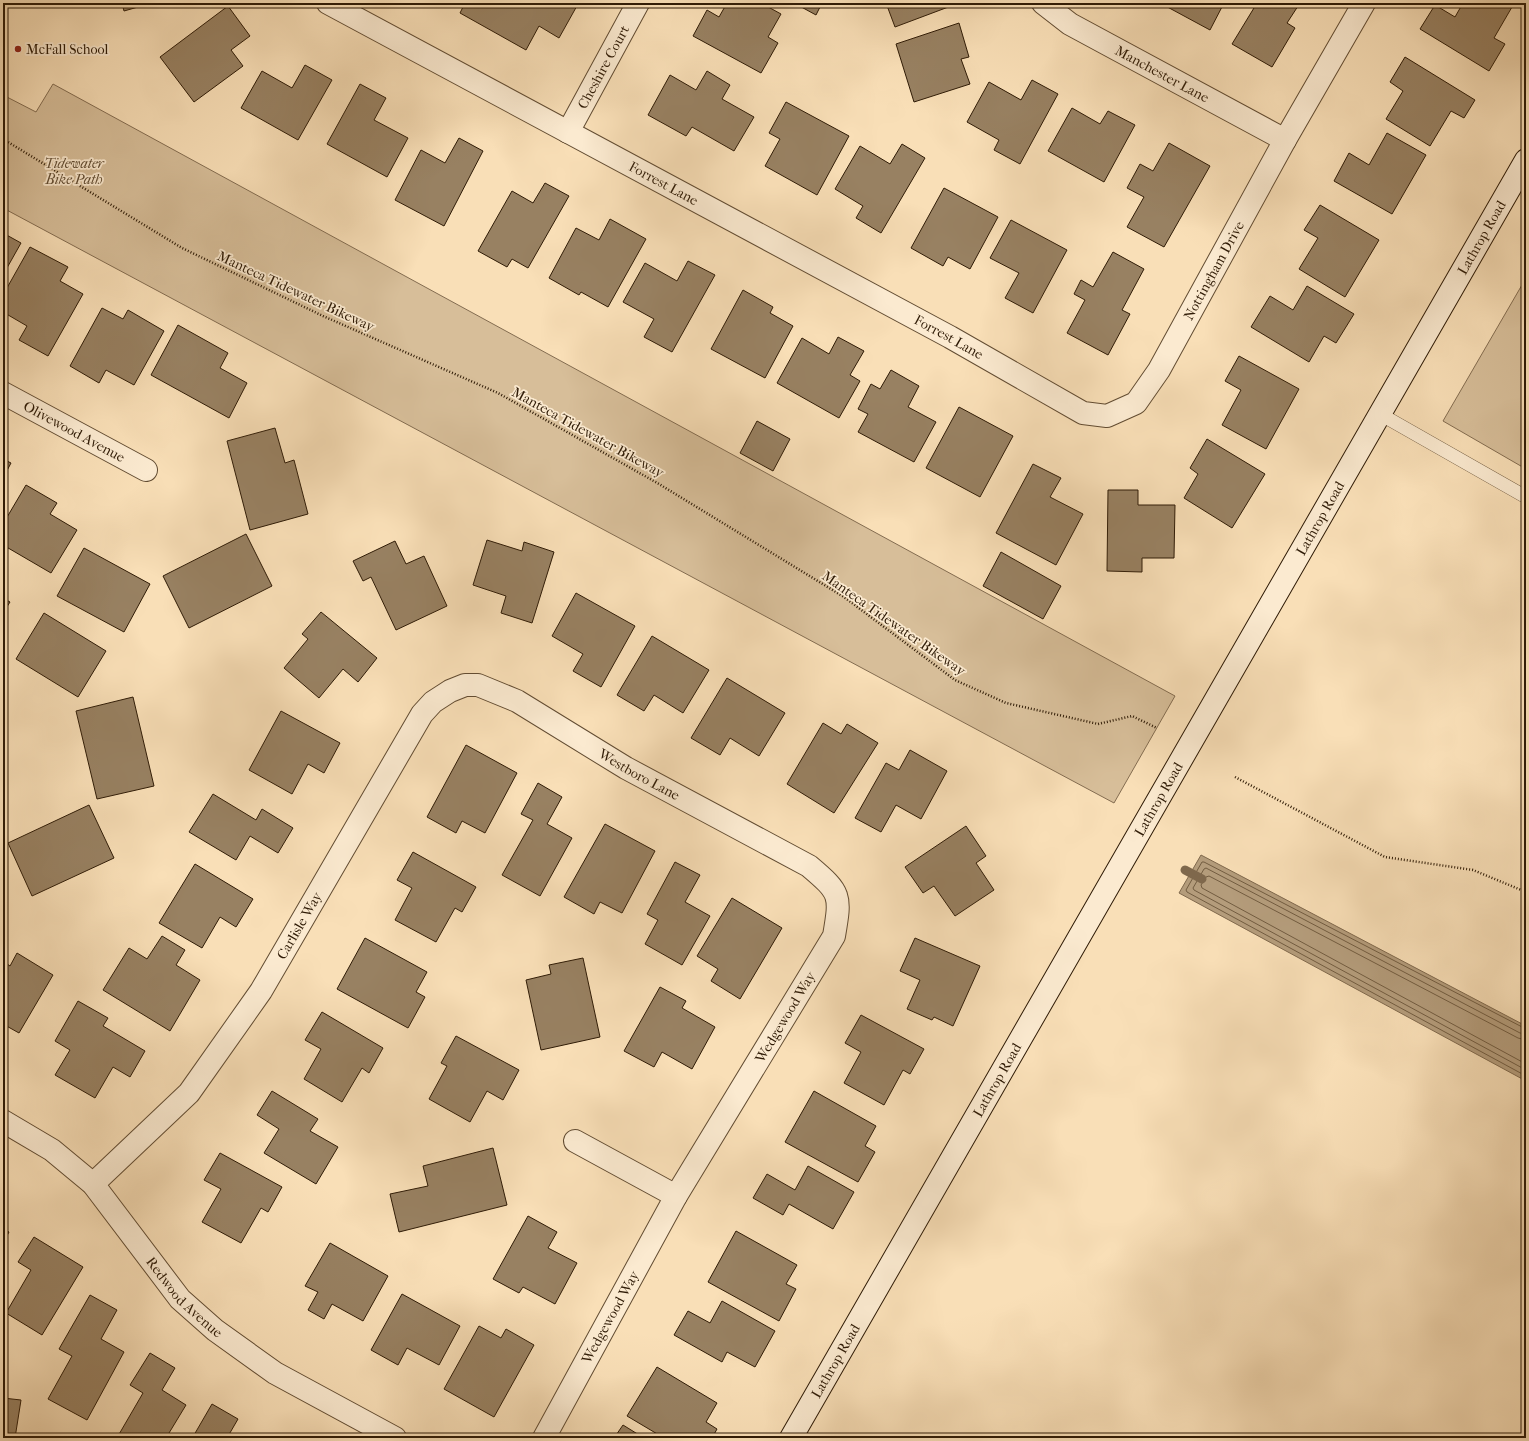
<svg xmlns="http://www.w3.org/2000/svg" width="1529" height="1441" font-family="'IM FELL French Canon',serif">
  <rect width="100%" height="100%" fill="#f9dfb7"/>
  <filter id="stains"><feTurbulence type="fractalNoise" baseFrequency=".005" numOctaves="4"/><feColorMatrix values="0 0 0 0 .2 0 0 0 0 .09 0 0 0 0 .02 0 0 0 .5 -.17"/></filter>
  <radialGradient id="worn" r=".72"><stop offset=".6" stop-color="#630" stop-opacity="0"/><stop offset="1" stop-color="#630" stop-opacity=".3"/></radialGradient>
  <path fill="#d7be99" stroke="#836c50" d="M53,84l1122,612 -61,107 -1111,-595v-113l33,17z
    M1526,278v191l-83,-48z"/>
  <path fill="#b49c7b" stroke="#7f684c" d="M1201,855l325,171v55l-347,-188z"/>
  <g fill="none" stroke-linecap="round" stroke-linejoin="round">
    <path stroke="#725c40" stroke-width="1" d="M1526,1029l-322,-167h-2l-16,28 1,2 339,184
      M1526,1034l-6,-1 -314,-165 -2,1 -11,19 1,2 332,180
      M1526,1040l-8,-2 -309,-162 -3,1 -5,8 1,3 324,176"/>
    <path stroke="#7f684c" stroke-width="9" d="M1185,870l17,9"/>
  </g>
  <path fill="#988162" stroke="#2f1b06" d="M122,3h30l-28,8z
    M465,3h110l3,1 -19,34 -20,-12 -13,24 -66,-37z
    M727,3h34l20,11 -13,23 10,6 -17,30 -68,-37 14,-26 12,7z
    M794,3h28l-6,12z
    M886,3h73l-64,24z
    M1160,3h64l-14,27z
    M1257,3h43l-13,20 8,5 -23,39 -40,-23z
    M1463,3h42l7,4 -18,31 11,6 -16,27 -69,-42 15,-24 20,12z
    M228,6l22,30 -19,14 12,16 -49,36 -34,-45z
    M959,23l10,34 -8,2 9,25 -56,18 -18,-58z
    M1405,57l70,43 -11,18 -13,-7 -21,35 -44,-27 17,-28 -13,-9z
    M305,65l27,15 -34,60 -57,-32 21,-37 30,17z
    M707,71l23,14 -8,14 32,18 -20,34 -42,-24 -6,9 -38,-21 22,-40 26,15z
    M1032,80l26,14 -38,70 -26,-14 5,-10 -32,-18 22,-40 32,18z
    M360,84l26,14 -12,22 34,18 -21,39 -60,-33z
    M786,102l63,34 -32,59 -52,-29 15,-27 -11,-6z
    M1072,108l28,16 8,-13 27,14 -31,57 -56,-31z
    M1387,133l39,22 -34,59 -58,-33 15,-28 20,12z
    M459,138l24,13 -39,75 -49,-26 26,-50 24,13z
    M1169,143l41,23 -46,81 -37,-20 17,-30 -17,-9 13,-24 13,7z
    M902,144l23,14 -44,75 -25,-15 7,-12 -28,-17 25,-43 30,18z
    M545,183l24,13 -41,72 -16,-9 -5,8 -29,-16 34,-60 21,12z
    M944,188l54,29 -28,52 -22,-12 -5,9 -32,-18z
    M1320,205l59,35 -34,57 -46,-28 19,-31 -14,-8z
    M610,219l36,20 -38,68 -27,-15 -2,3 -30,-17 27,-50 23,12z
    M1011,220l56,30 -34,63 -28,-15 14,-25 -29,-15z
    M3,233l18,10 -18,32z
    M30,247l38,20 -8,14 23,13 -35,62 -29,-16 8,-14 -24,-14v-17z
    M1113,252l31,17 -22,41 8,4 -22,41 -41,-22 18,-33 -11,-6 7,-14 12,7z
    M688,261l27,14 -43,77 -28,-15 10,-18 -31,-17 22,-39 32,18z
    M1307,286l47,28 -18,29 -12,-7 -15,26 -58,-35 19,-31 23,14z
    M743,290l30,17 -3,6 23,13 -28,52 -54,-29z
    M102,308l21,11 5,-9 36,21 -30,54 -28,-15 -7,13 -29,-17z
    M178,325l50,28 -8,15 27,15 -18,35 -78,-43z
    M838,337l26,14 -14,24 10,6 -21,37 -62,-35 25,-45 27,16z
    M1239,356l60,33 -33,60 -44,-24 19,-35 -16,-9z
    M891,370l28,16 -11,21 28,15 -22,40 -56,-30 10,-18 -10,-5 13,-25 9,5z
    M959,407l54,29 -33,61 -54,-29z
    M757,421l33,18 -17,32 -33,-18z
    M275,428l10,35 9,-3 14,54 -58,16 -23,-89z
    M1207,439l58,35 -33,54 -48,-30 14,-24 -8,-6z
    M3,459l8,4 -8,15z
    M1033,464l28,14 -11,19 33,17 -27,51 -60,-32z
    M26,485l31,18 -7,11 27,16 -26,43 -48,-28v-21z
    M1108,490h30v15h37l-1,53h-32v14l-35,-1z
    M246,534l26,52 -83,42 -26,-52z
    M487,540l35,11 2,-9 30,10 -22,71 -31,-10 5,-17 -33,-11z
    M395,541l11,23 18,-8 23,50 -51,24 -25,-53 -8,4 -10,-20z
    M84,548l66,36 -26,48 -67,-36z
    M1001,552l60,34 -18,33 -60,-33z
    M576,593l59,33 -34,61 -28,-16 10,-17 -31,-18z
    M3,598l7,4 -7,11z
    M321,612l56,46 -19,24 -15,-13 -24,29 -35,-30 24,-29 -6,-5z
    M44,613l62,38 -28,46 -62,-38z
    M652,636l57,34 -26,43 -29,-18 -10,16 -27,-16z
    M727,678l58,35 -26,43 -29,-18 -10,17 -29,-17z
    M133,697l21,89 -57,13 -21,-88z
    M281,711l59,32 -16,30 -16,-9 -16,30 -43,-24z
    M823,723l18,11 6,-10 31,19 -44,70 -47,-29z
    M466,745l51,28 -32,60 -23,-12 -6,12 -29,-16z
    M910,750l37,21 -26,48 -25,-14 -15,27 -26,-14 31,-55 13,7z
    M538,783l24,14 -15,27 25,14 -32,58 -38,-21 31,-55 -12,-6z
    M213,794l43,26 6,-11 31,19 -15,25 -28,-17 -14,24 -47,-28z
    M89,805l25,53 -82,38 -24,-53z
    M605,824l50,27 -33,62 -22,-11 -6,12 -30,-17z
    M966,826l20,30 -10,7 18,27 -39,26 -21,-30 -11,7 -18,-26z
    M413,852l63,35 -14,25 -7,-4 -19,34 -41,-22 17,-32 -15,-8z
    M675,862l25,13 -15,27 25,14 -28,49 -37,-21 13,-24 -11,-6z
    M195,864l58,35 -17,28 -16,-10 -18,31 -43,-25z
    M732,898l50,30 -42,71 -29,-18 7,-12 -21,-13z
    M162,936l23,14 -9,15 24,15 -30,51 -67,-41 26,-42 18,11z
    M365,938l62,34 -11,20 9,5 -17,31 -71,-39z
    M915,938l65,28 -27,60 -19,-9 -2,3 -25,-11 13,-29 -20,-9z
    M17,953l36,22 -34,58 -16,-9v-63l7,5z
    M583,958l17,79 -59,13 -15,-70 25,-6 -2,-9z
    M660,987l26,14 -4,7 33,19 -23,42 -30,-17 -8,15 -30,-16z
    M78,1001l30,17 -5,8 42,25 -15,26 -17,-10 -18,31 -40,-23 15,-25 -15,-9z
    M322,1012l61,36 -14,25 -7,-5 -20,34 -38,-23 17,-30 -16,-9z
    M861,1015l63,34 -14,25 -7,-4 -19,35 -40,-22 17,-31 -16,-9z
    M456,1036l63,34 -16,30 -16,-9 -17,31 -41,-23 18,-33 -6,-3z
    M272,1091l46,28 -8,12 28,16 -22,37 -52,-31 15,-24 -22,-14z
    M814,1091l62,35 -11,20 10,6 -17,30 -73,-40z
    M493,1148l14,57 -108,27 -9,-38 38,-8 -5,-20z
    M220,1153l62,34 -14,25 -7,-4 -20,35 -39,-21 19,-33 -17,-9z
    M808,1166l46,26 -21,37 -44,-25 -6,11 -30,-17 14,-24 28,16z
    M528,1216l29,16 -9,16 29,15 -22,41 -32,-17 -4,6 -26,-14z
    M3,1229l6,3 -6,11z
    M736,1231l61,34 -11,19 10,5 -17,32 -71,-39z
    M34,1237l49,30 -41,68 -36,-22 25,-43 -13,-8z
    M330,1243l58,33 -25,45 -31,-17 -8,15 -16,-9 10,-18 -13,-6z
    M402,1294l58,32 -21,39 -32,-17 -9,17 -27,-15z
    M90,1295l27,15 -16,29 23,13 -37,68 -39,-21 24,-43 -13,-7z
    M722,1301l53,30 -20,36 -28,-15 -5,10 -48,-27 14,-24 22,12z
    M479,1326l22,12 5,-9 28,16 -40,72 -50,-28z
    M150,1353l25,15 -13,22 24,15 -20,33h-45l-3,-2 25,-43 -13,-8z
    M657,1367l60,36 -11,19 11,7 -5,9h-48l-37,-22z
    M3,1398l18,2 -6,38h-12z
    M212,1404l26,15 -11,19h-28l-5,-3z
    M623,1425l21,13h-30z"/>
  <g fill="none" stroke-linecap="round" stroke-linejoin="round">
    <g stroke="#624c32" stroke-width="14">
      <path id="service" d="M1380,414l146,83"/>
    </g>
    <g stroke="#624c32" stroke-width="24">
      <g id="minor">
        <path id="s1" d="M328,3l622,334 133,76 24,3 29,-13 23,-33 126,-230 79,-137"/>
        <path id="s2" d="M1043,3l27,21 215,116"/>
        <path id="s3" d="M568,132l70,-129"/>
        <path id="s4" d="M3,393l143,77"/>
        <path id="s5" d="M3,1121l49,29 41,34 87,115 35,31 60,43 120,65"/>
        <path d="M575,1141l101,55"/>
        <path id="s6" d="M93,1184l96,-91 72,-102 161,-277 11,-12 17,-11 15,-6h13l39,16 109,67 183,98c32,27 32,29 25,70l-158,260 -132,242"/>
      </g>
    </g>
    <g stroke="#2f1b06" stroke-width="24">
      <g id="secondary">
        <path id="s7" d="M791,1438l735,-1278"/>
      </g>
    </g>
    <path stroke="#2f1b06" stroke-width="2.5" stroke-dasharray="1 2" stroke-linecap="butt" d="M3,139l179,109 141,68 175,77 161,91 185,113 111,83 51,23 92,21 34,-8 25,12
      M1235,777l150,80 88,13 53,22"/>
    <use href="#service" stroke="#fbead0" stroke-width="13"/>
    <use href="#minor" stroke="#fbead0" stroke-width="22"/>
    <use href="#secondary" stroke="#fbead0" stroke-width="22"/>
  </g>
  <circle fill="#8f2418" stroke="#fbead0" stroke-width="1.5" cx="18" cy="49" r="4"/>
  <g text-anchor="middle" stroke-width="3.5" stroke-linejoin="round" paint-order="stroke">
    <g font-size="14" fill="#2f1b06" stroke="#fbead0" text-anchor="start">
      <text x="26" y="54">McFall School</text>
    </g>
    <g font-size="14" fill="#2f1b06" stroke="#fbead0">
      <text dy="5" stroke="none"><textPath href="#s3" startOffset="74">Cheshire Court</textPath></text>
      <text dy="5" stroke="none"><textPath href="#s2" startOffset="139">Manchester Lane</textPath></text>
      <text dy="5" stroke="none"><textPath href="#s1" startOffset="381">Forrest Lane</textPath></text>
      <text dy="5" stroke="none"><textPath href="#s7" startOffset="1385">Lathrop Road</textPath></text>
      <text dy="5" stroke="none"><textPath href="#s1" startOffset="1069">Nottingham Drive</textPath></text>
      <text transform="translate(296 291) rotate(25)" y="5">Manteca Tidewater Bikeway</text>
      <text dy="5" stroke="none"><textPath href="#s1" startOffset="705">Forrest Lane</textPath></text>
      <text dy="5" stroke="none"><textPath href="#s4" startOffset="81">Olivewood Avenue</textPath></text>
      <text transform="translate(588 432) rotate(29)" y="5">Manteca Tidewater Bikeway</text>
      <text dy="5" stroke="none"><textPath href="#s7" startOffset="1061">Lathrop Road</textPath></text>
      <text transform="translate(894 623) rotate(35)" y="5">Manteca Tidewater Bikeway</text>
      <text dy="5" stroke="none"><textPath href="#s6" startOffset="828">Westboro Lane</textPath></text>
      <text dy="5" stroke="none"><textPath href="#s7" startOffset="737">Lathrop Road</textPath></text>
      <text dy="5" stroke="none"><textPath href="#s6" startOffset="333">Carlisle Way</textPath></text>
      <text transform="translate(785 1017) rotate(-59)" y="5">Wedgewood Way</text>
      <text dy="5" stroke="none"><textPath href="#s7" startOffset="413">Lathrop Road</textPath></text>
      <text dy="5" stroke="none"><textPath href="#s5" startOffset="256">Redwood Avenue</textPath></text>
      <text transform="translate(610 1317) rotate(-61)" y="5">Wedgewood Way</text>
      <text dy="5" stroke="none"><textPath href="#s7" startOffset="89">Lathrop Road</textPath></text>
    </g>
    <g font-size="14" font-style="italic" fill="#614c32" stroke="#fbead0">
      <text x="74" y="168">Tidewater<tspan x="74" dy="16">Bike Path</tspan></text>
    </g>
  </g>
  <rect width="1529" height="1441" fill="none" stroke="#f9dfb7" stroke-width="16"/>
  <rect x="4" y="4" width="1521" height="1433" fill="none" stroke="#2f1b06" stroke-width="2"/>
  <rect x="8" y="8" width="1513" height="1425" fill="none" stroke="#2f1b06"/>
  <rect width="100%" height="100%" filter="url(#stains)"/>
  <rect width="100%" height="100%" fill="url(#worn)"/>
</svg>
